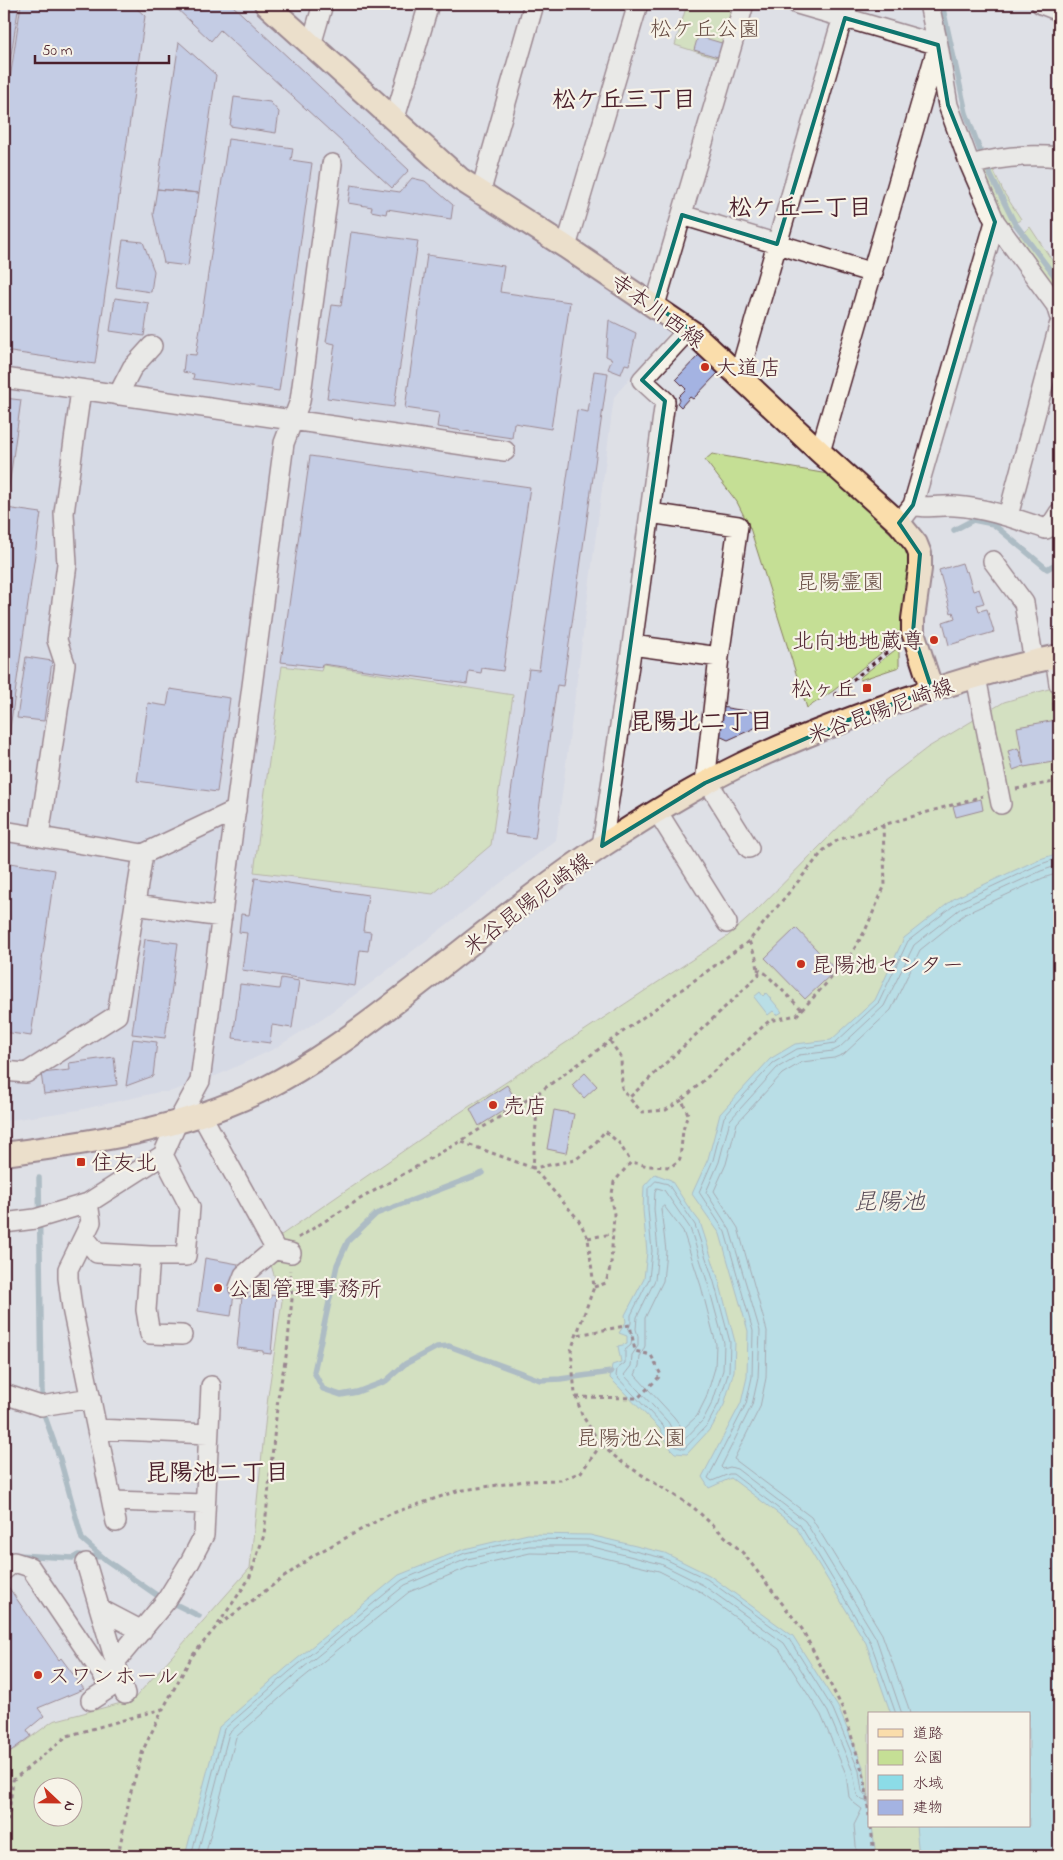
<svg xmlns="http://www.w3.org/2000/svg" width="1063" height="1860" font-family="'Indie Flower','Klee One',sans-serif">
  <rect width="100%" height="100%" fill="#dee0e6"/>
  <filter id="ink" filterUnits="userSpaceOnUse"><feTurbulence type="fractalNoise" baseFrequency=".02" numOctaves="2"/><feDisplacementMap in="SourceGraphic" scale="10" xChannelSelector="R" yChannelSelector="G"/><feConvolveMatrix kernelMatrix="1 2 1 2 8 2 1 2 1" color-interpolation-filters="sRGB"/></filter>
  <g filter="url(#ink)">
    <path fill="#cdd2e5" d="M4,4h247l209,190 211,136 -57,67 -58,443 -185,143 -47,34 -50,32 -56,26 -49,17h-10l-80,18 -75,11z"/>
    <path fill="#c5df95" stroke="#887f60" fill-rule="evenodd" d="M687,4h51l-16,56 -47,-15z
      M992,167l12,26 17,26 -10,8 -10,-16 -18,-41z
      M1030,227l29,44v7l-8,7 -34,-47z
      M712,454l116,20 78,74 6,23 -13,68 -66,52 -26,17 -57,-180 -13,-26 -32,-42z
      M899,647v20l-39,13 -1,-2z
      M323,665l190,30 -22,150 -58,49 -179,-22 28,-206 39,5z
      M1059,686v1170h-1055v-99l49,-36 80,-21 117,-132 18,-172 14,-95 -11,-36 3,-25 164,-113 290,-191 27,-24 128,-130 44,-34 77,-46zM869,1714h160v112h-160zM42,1788h30v30h-30z"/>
    <path fill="#8cdce7" stroke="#72909c" d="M1059,853v1003h-140l-3,-30h113v-112h-138l-25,-71 -70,-116 -65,-49 -22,10 -7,-11 39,-74 6,-26 1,-46 -28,-97 -28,-40 16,-35 12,-45 50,-55 25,-15 36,-4 44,-40 29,-62 51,-40 82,-38z
      M760,992l3,4 3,-3 16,19 -5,3 -4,-4 -5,4 -14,-18z
      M655,1174l16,6 16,25 13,17 19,59 16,61 -1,29 -10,34 -12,22 -25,27 -12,-1 -4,-4 -11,-20 -50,-51 2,-13 9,-3 -3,-16 9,-2v-8l-8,-3 7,-11 -1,-7 19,-36 3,-27 -4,-42 1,-24z
      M528,1534l62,1 75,18 44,22 84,61 45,71 26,62 5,38v19h3l4,30h-691l34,-129 67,-59 113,-93 65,-26z"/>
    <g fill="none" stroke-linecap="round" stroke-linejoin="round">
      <path stroke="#646b76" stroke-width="1" d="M656,1181l12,3 27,41 19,57 16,60 -1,29 -10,32 -11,21 -24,25 -9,-3 -12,-20 -47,-50 1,-7 8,-6v-13l6,-5 1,-9 -4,-6 3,-7v-8l18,-36 3,-28 -4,-41v-21z
        M657,1188l7,2 26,38 18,56 16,59 -1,27 -10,31 -10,19 -21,22 -3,-1 -11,-19 -44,-47 7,-9 1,-11 6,-9v-10l-2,-7 1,-12 18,-37 3,-29 -4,-42 1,-17z
        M664,1206l19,25 18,55 15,58 -1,24 -9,30 -9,18 -14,13 -9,-12 -39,-42 4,-9 1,-9 5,-11v-28l18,-37 3,-30 -5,-42z
        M896,1714l-26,-73 -70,-116 -67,-51h-4l-17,7 -4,-3 38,-74 6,-27 1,-46 -28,-99 -26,-40 14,-32 11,-43 49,-54 24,-14 38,-6 44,-41 29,-61 49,-38 81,-38 21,-7
        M902,1714l-26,-76 -71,-117 -68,-52 -7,-2 -7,2 -2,-2 31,-62 6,-27 2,-47 -30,-101 -24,-38 13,-30 11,-42 47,-52 22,-13 34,-4 6,-3 45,-42 30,-61 47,-37 80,-37 18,-6
        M910,1714l-2,-8 -26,-72 -71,-117 -77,-58 26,-52 6,-29 1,-47 -29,-103 -24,-37 12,-27 11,-41 45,-49 20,-12 32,-4 10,-4 47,-44 29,-60 45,-36 78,-36 16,-5
        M191,1856l33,-127 65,-57 113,-92 63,-27 63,-14 61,1 74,18 44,21 82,60 44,70 26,62 3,20 3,4h4
        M197,1856l32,-123 64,-57 112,-91 62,-26 62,-13h60l72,18 42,21 81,58 44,69 25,60 4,23 5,5 7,2
        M205,1856l31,-119 62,-55 111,-90 60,-25 61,-14 58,1 71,17 40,20 80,58 42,66 25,59 3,23 5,6 8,6 -8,16 3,31"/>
      <path stroke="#72909c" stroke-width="5.5" d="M942,4l24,109 15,40
        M987,168l27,54 45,60
        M954,530l19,-10 20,4 54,45 12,-7
        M483,1173l-107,41 -28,27 -11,24 -23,107 9,17 18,6 16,-3 29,-11 19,-17 32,-17 12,-1 91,34 20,-1 51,-7
        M39,1178l3,214 2,22 16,45 22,80 24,21 49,34 44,22
        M17,1555l56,3 5,-3 24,2"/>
    </g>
    <path fill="#a4b3e2" stroke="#4a1f2b" d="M4,4h15l-10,64 -5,-1z
      M21,4h111l13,12 -50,348 -91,-13v-231z
      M172,4h59l178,166 -17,18 -172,-158 -9,11z
      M698,36l27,8 -4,14 -27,-8z
      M179,42l37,33 -17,118 -42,-4z
      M234,97l36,5 9,10 -3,21 -46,-7z
      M228,139l65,9 -2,12 21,3 -33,228 -86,-12 1,-5 -11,-2 2,-18 11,1z
      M412,178l13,3 28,24 -2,14 -64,-10 -1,5 -15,-3 1,-4 -24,-4 3,-18 49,7z
      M157,189l42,4 -11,73 -24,-3 -11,-49z
      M351,232l67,9 -24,166 -67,-9 8,-54 -9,-2 6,-37 9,1z
      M123,240l20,2 11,29 -3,21 -35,-5z
      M427,255l77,11 -4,26 70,10 -19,127 -37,-6 -2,15 -75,-11 2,-14 -34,-5z
      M115,298l34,5 -5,33 -34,-5z
      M609,320l27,13 -7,32 -4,-1 -4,10 -13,-5 4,-10 -6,-3z
      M699,355l19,18 -25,26 -3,-2 -9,10 -4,-4 3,-4 -2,-2 8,-8 -10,-10z
      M594,371l14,2 -45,313 -6,-1 -22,153 -30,-4 24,-165 10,1 38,-260 11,2z
      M4,398l17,2 -15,108 35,5 -37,257z
      M310,456l220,31 -27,184 -21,-3 -1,5 -12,-2 -2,13 -145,-20 -1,3 -40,-5z
      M962,563l3,9 2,-1 6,20 6,-2 5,14 -7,2 2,6 8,-2 7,23 -45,13 -6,-23 12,-4 -2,-6 -2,1 -12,-43z
      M26,657l26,4 -8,60 -27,-3z
      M170,689l60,9 -13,94 -80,-11 11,-78 19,3z
      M1059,702v59l-35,6 -7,-40 39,-7 -3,-17z
      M721,707l38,6 -2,14 -29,13 -11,-5z
      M1018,748l6,18 -11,4 -5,-19z
      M981,799l2,11 -27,7 -3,-11z
      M4,862l51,8 -24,166 -27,-4z
      M255,878l113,17 -5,36 8,1 -3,19 -8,-1 -5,36 -113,-16 5,-37 -8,-1 2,-18 8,1z
      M796,928l40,42 -31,29 -40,-41z
      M145,939l33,4 -13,95 -33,-4z
      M281,978l18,3 -7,47 -20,-3 -2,18 -37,-5 7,-54 39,5z
      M133,1039l24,3 -4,34 -27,10z
      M114,1057l3,28 -73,9 -3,-21 29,-3 -1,-7z
      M585,1073l12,13 -13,12 -12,-13z
      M507,1085l10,17 -38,24 -9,-17z
      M554,1110l20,4 -8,39 -19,-4z
      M205,1258l33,6 -7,52 -33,-5z
      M271,1295l5,1 -5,58 -8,-1v-2l-26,-3 5,-52 28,2z
      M7,1585l52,75 2,-2 23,31 -46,19 6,8 -17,14 4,6 -27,20v-169z"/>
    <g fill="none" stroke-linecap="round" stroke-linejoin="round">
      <g stroke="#4a1f2b" stroke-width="22">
        <path id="minor" d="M797,4l141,41 -118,407
          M929,4l9,41 10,60 22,60 25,57 61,83 3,10
          M1041,4l18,7
          M311,45l12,-41
          M394,121l35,-117
          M970,165c29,-8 59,-11 89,-8
          M480,194l54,-190
          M682,215l191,58
          M566,247l72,-243
          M655,305l89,-301
          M739,375l100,-345 10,-26
          M4,378l501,73
          M118,395l14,-27 20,-22
          M913,505c15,4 27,0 42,1 32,2 61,13 91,23l4,-2 9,-14
          M650,513l88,13 -19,131 -14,126
          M1008,516l51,-190
          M899,523l14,-18 82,-283
          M993,561l31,42 10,59
          M632,645l87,12
          M1055,657l4,27
          M976,677l25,127
          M708,782l41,66
          M657,811l70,112
          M4,831l139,23 93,-44
          M39,836l26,-172 -8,-24 10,-76 -3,-51 17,-123
          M602,846l30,-201 33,-244 -23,-21 47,-51
          M135,905l87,12
          M4,1071l22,2 91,-58 26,-161
          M201,1114l75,136 15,3
          M88,1203l3,19 -23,47v9l4,30 44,214
          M4,1223l31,-4 53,-16 75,-48 14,-32 23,-42 84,-638 16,-42 32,-237
          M85,1238l12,15 53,3h36l4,-49 -27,-52
          M150,1256l-4,54 4,24 32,1
          M239,1288l5,-13 31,-26
          M4,1394l37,12 50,-8
          M97,1429l111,5
          M113,1501l92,3
          M86,1563l39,131
          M4,1570l10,-8 16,5 81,120 -20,13
          M100,1609l42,22
          M116,1661l50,-60 24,-39 14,-27 7,-149"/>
      </g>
      <g stroke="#4a1f2b" stroke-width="26">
        <path id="major" d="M266,4l194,175 106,68 126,85 128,120 79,71 17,21 4,10v15l-7,50v13l19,58
          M4,1154c90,-12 176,-24 258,-64 50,-25 95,-58 139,-92 68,-52 133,-107 204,-154 32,-21 64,-41 97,-59 62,-35 130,-60 197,-84 52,-18 106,-34 160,-45"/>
      </g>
      <path stroke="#4a1f2b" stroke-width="3" stroke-dasharray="4 4" stroke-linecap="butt" d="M834,695l62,-50
        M1016,789l43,-8
        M757,969l8,4 37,37
        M610,1041l11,16 1,31 7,10
        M538,1094l-5,74 42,-8 18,-14 12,-15 14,12 12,19
        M682,1100l-16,10 -24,2 -13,-14 130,-123 -3,-17 -7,-17
        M462,1142l71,26 45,51 10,19 6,49 -23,63 4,44 7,21 19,30 22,18 70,44 50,46 59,76 41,80 22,71 4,36
        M298,1238l62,-39 101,-58 77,-48 211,-152 75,-91 14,-10 45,-15 100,-29
        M588,1238l24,-4
        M594,1287l12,-4 5,-19 3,-50 -3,-14 3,-18 17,-20 17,4 23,1 9,-8 3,-29 5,-16 -6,-14 87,-79 28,-6 50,-54 18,-30 20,-46 -2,-60
        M576,1397l62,1 23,-23 -10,-20 -16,-4 -5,-26 -53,10
        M219,1625l95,-70 76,-41 67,-23 68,-10 36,-1 20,-8 20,-27
        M871,1826l3,30
        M4,1828l4,-7 5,-41 54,-44 95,-27
        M118,1856l12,-61 13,-45 20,-41 29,-53 25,-30 32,-47 15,-44 14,-137 9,-47 5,-52 -2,-29"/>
      <use href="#minor" stroke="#f7f3e8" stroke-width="19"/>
      <use href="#major" stroke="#faddab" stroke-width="22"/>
    </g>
  </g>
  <path d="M0 0H1063V1860H0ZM845,18l93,27 10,60 47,117 -82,283 -14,18 21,31 -7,78 19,58 -89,32 -138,61 -103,63 63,-445 -23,-21 47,-51 -34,-24 27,-90 95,29z" fill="#dee0e6" fill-opacity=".55" fill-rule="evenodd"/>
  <path fill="none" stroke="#0f766e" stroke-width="4" stroke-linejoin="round" d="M845,18l93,27 10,60 47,117 -82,283 -14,18 21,31 -7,78 19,58 -89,32 -138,61 -103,63 63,-445 -23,-21 47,-51 -34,-24 27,-90 95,29z"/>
  <g fill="#c8321e" stroke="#f7f3e8" stroke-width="2">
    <circle cx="705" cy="367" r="5"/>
    <circle cx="934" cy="640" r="5"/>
    <rect x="862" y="683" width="10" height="10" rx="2.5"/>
    <circle cx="801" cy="964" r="5"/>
    <circle cx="493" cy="1105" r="5"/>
    <rect x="76" y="1157" width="10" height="10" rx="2.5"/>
    <circle cx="218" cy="1288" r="5"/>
    <circle cx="38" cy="1675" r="5"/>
  </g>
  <g text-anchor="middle" stroke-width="4.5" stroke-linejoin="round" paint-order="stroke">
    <g font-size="22" fill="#694f46" stroke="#f7f3e8">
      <text x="705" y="36">松ケ丘公園</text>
      <text x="840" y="589">昆陽霊園</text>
      <text x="631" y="1445">昆陽池公園</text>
    </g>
    <g font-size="22" fill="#4a1f2b" stroke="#f7f3e8">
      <text transform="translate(658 310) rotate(36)" y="8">寺本川西線</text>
      <text transform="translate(880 710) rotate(-20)" y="8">米谷昆陽尼崎線</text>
      <text transform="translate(527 903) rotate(-37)" y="8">米谷昆陽尼崎線</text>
    </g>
    <g font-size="22" fill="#4a1f2b" stroke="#f7f3e8" text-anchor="start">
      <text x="715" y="375">大道店</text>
      <text x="924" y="648" text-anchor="end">北向地地蔵尊</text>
      <text x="857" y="696" text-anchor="end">松ヶ丘</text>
      <text x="811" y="972">昆陽池センター</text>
      <text x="503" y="1113">売店</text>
      <text x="91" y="1170">住友北</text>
      <text x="228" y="1296">公園管理事務所</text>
      <text x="48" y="1683">スワンホール</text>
    </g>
    <g font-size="24" font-weight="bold" fill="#4a1f2b" stroke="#f7f3e8">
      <text x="624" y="107">松ケ丘三丁目</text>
      <text x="800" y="215">松ケ丘二丁目</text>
      <text x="701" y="729">昆陽北二丁目</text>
      <text x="217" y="1480">昆陽池二丁目</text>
    </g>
    <g font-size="24" font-style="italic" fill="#5a4e5a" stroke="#f7f3e8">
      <text x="889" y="1209">昆陽池</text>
    </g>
  </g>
  <rect width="1063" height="1860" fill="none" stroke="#f7f3e8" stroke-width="20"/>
  <rect x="10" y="10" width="1043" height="1840" fill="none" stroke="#4a1f2b" stroke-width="2" filter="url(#ink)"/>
  <rect x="868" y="1712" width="162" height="115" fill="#f7f3e8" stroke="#b29e9c"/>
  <rect x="878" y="1729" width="25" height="8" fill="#faddab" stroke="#b29e9c"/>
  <text x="913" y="1738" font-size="15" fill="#4a1f2b">道路</text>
  <rect x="878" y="1750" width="25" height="15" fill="#c5df95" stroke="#b29e9c"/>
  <text x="913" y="1762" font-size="15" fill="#4a1f2b">公園</text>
  <rect x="878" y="1775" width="25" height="15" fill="#8cdce7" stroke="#b29e9c"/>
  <text x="913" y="1788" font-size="15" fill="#4a1f2b">水域</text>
  <rect x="878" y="1800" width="25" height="15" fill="#a4b3e2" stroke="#b29e9c"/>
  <text x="913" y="1812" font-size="15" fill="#4a1f2b">建物</text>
  <g transform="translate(58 1802) rotate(112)"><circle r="24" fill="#f7f3e8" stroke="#b29e9c"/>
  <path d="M0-4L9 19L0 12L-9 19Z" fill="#c8321e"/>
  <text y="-8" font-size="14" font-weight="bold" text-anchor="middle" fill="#4a1f2b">N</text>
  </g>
  <path d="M35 55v8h134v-8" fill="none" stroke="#4a1f2b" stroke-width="2.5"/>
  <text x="42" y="55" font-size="15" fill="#4a1f2b" stroke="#f7f3e8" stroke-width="4" paint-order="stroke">50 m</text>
</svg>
